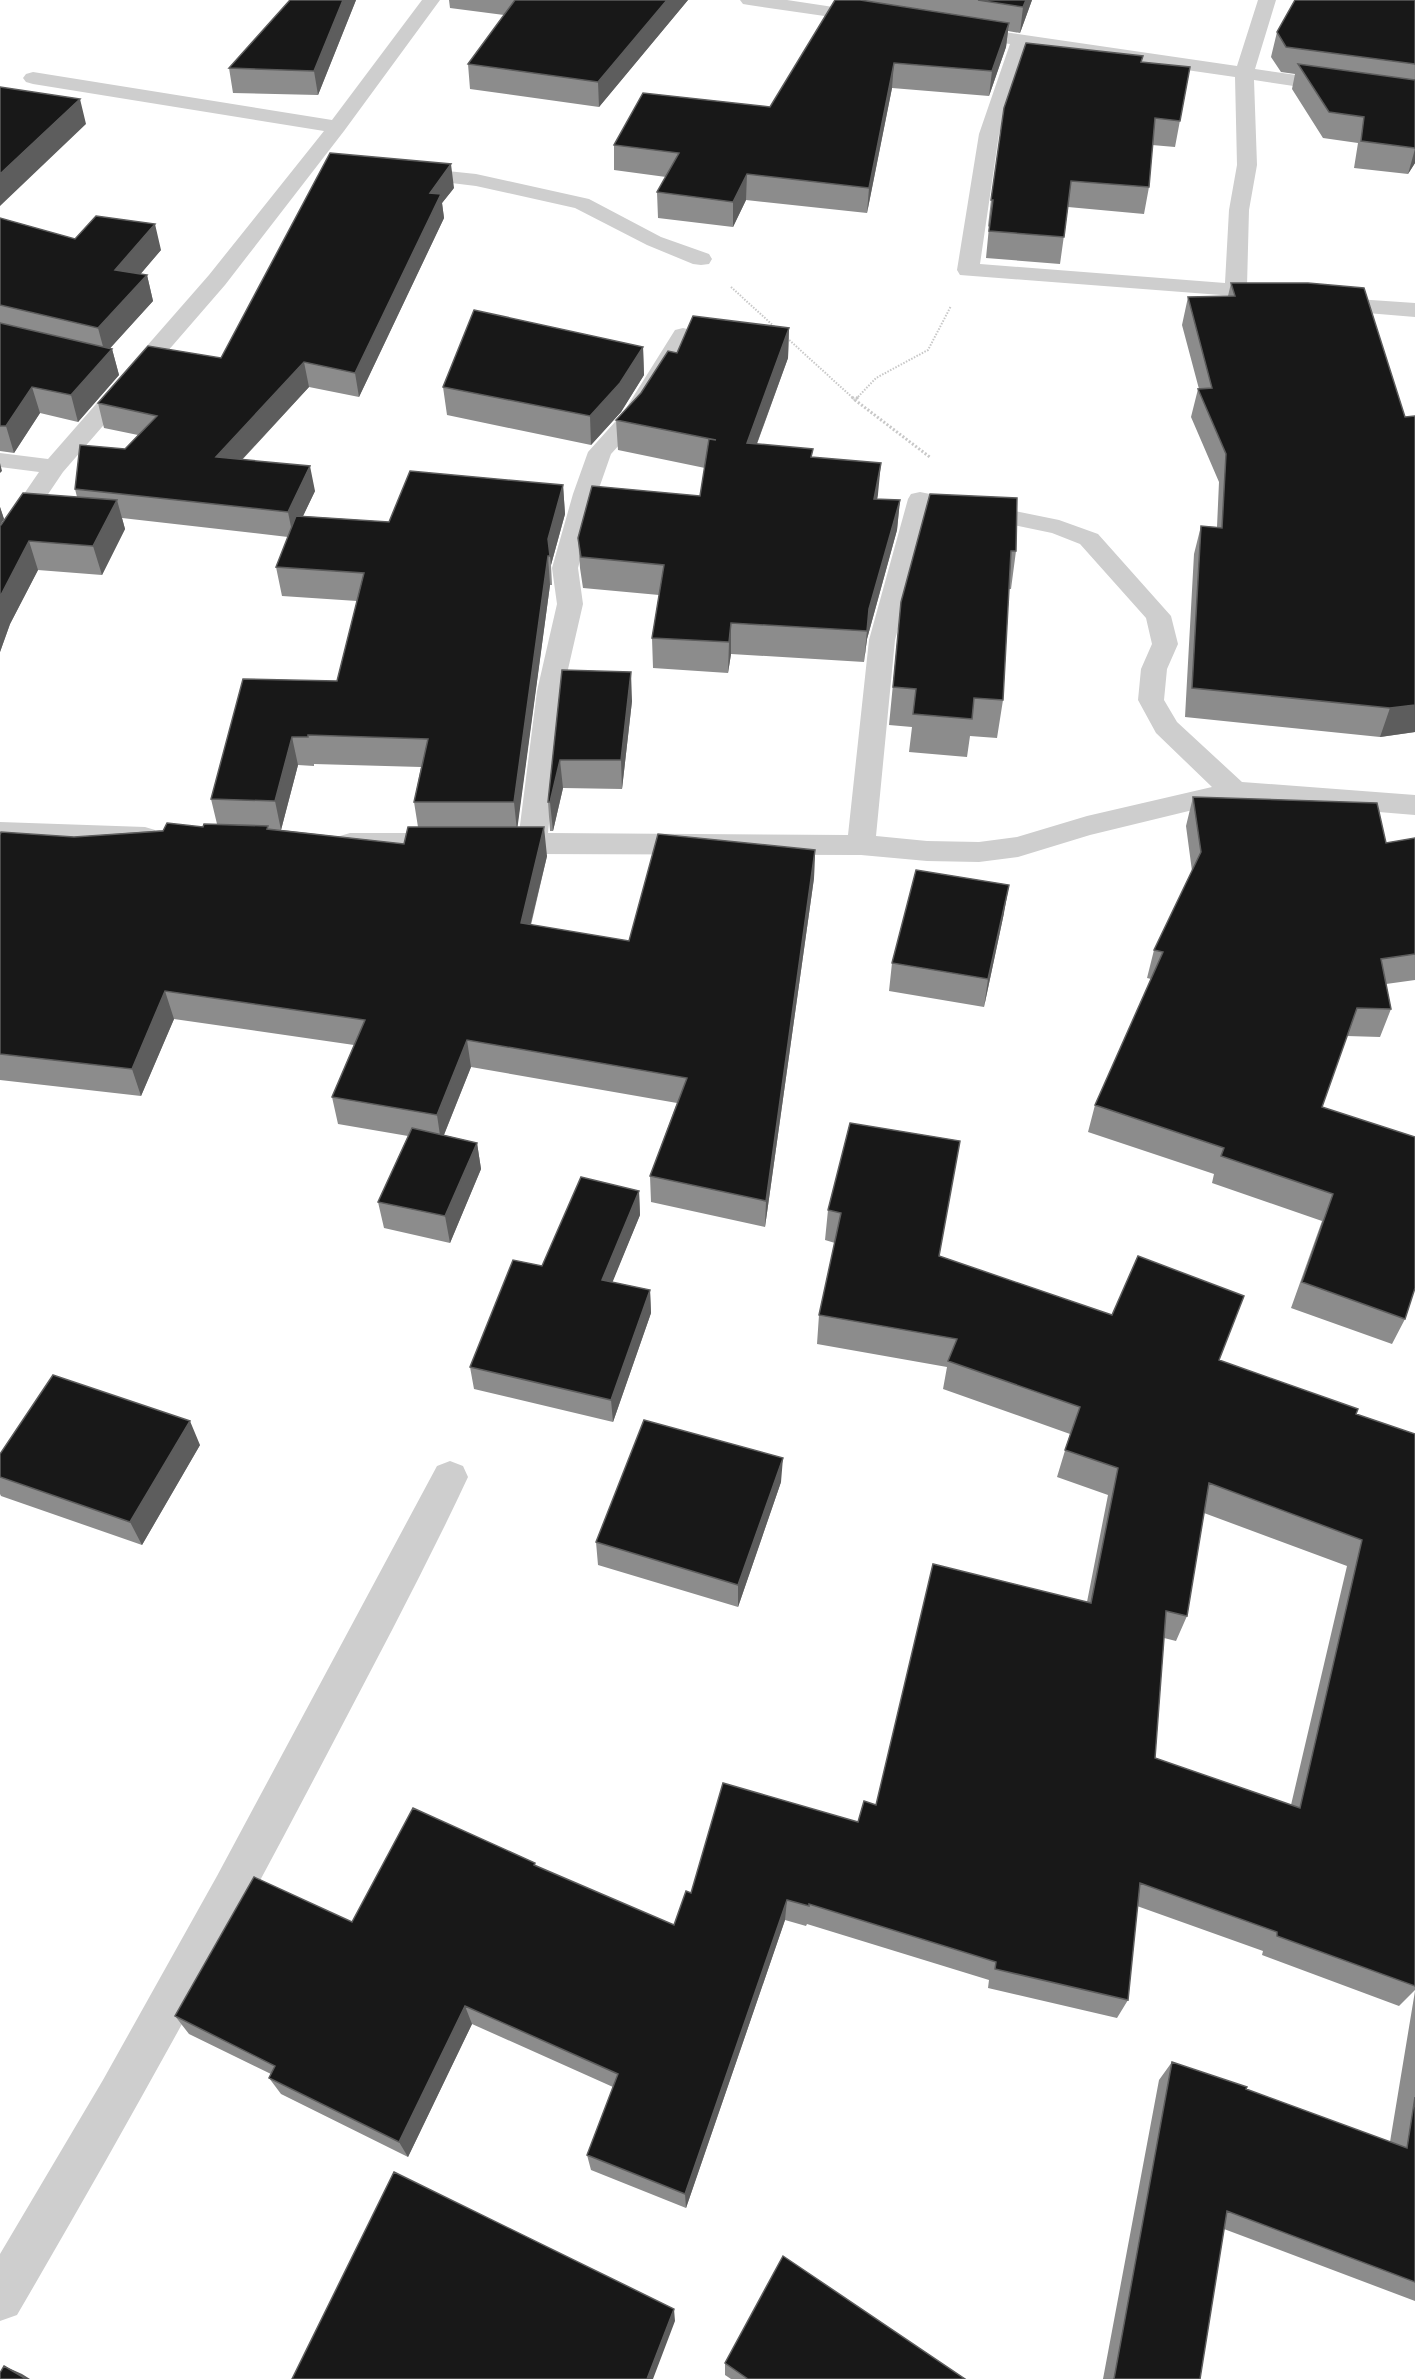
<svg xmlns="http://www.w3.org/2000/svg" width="1415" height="2379" font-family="'Noto Sans',sans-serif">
  <rect width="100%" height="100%" fill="#fff"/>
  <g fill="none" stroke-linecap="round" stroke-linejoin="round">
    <path stroke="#c8c8c8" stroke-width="2" stroke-dasharray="1.5 1.5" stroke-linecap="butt" d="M731,287l46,42
      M787,338l67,61
      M856,399l20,-21 52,-28 23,-44"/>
    <path stroke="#c8c8c8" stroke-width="3" stroke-dasharray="2 2" stroke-linecap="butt" d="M852,397l3,3
      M858,397l-3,3 76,58"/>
    <path fill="#cecece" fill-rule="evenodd" d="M422,0h18l-96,131 -119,154 -162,187 -54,80 -9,3v-26l39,-57 -39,-5v-14l48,6 161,-184 115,-144 -291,-47 -7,-2 -3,-4 3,-4 7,-2 299,48z
      M740,0h47l86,13 6,1 3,4 -3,4 -6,1 -124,-18 -6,-1z
      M1258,0h18l-21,69 160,23v12l-161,-24 3,85 -8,45 -2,76 19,6 3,5 -3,5 -8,2 -24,-8 -274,-21 -3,-5 22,-136 31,-90 -54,-8 -2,-4 2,-4 7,-2 274,40zM1027,47l208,30 2,88 -8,45 -4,73 -245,-19 19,-130z
      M409,167l67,7 113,25 72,38 48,17 3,5 -3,5 -8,1 -8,-1 -46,-19 -72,-37 -99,-22 -74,-9 -3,-4 3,-4z
      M1327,297l88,6v14l-96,-8 -3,-5 3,-5z
      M683,328l8,2 3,5 -54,87 -29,32 -14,40 -19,74 5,36 -20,87 -15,142 300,2 21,-195 39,-141 3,-5 9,-2 139,28 39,14 73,82 7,28 -11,25 -3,31 13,22 65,60 173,13v20l-181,-15 -144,35 -72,22 -39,5 -52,-1 -66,-6 -329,-1 -32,-1 -10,-3 -4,-7 4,-7 10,-3h19l18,-142 20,-87 -5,-36 21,-74 15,-42 35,-39 52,-83zM930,508l122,25 28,11 66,74 6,26 -11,25 -3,31 18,33 56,54 -125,29 -70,21 -38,5 -52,-1 -51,-5 19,-196z
      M0,822l145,5 10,3 4,7 -4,7 -10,3 -145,-5z
      M350,833h98l10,3 4,7 -4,7 -10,3h-98l-10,-3 -4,-7 4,-7z
      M450,1461l13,5 5,11c-41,88 -87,174 -132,260 -102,195 -208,388 -319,578l-17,6v-67l103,-174 114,-204 220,-410z"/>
  </g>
  <path fill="#8c8c8c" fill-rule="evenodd" d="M290,0h66l-38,95 -85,-2 -4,-25z
    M449,0h239l-89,107 -129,-18 -2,-25 36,-49 -54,-7z
    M835,0h197l-12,33 -12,-2 -2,16 -17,49 -97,-8 -25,125 -121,-13 -13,27 -75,-9 -1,-26 9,-15 -52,-7v-25l156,-38z
    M1415,0v163l-7,11 -54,-6 4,-25 -35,-5 -31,-49 3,-15 -14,-2 -10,-15 6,-25z
    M1142,62l48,5 -15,80 -23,-2 -3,42 -5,27 -76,-7 -8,57 -74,-6 3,-31 -1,-1 3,-26z
    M454,188l-12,15 2,15 -85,179 -50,-10 -67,73 73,31 -12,25 86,6 174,-37 2,29 -14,51 1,20h-2l-33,242 30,29 -16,69 98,16 186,-91 -1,28 -49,349 -114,-25 -1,-26 27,-73 -206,-36 -27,68 33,8 4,26 -31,74 -66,-15 -6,-26 30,-66 -70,-12 -6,-27 22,-52 -180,-26 -33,77 -141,-16v-245l74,2 129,-10 14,-3 -6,-25 126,-118 20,-80 -75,-5 -6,-29 12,-30 -166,-19 3,11 -23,46 -64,-5 -28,54 -10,28v-145l4,12 -4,6 77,-28 -2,-8 50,-40 13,-14 -34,-7 -6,-25 123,-45zM314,764l107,3 -7,35 4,25 -14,17 -131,-15 8,1 17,-65 16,1z
    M0,218l75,21 86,11 -21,24 7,1 6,26 -44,48h3l7,26 -41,47 -38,-9 -26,40 -14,-2z
    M1231,283l184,449 -35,5 -195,-20 9,-163 7,-28 16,1 2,-45 -28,-65 7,-28h1l-17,-64 6,-28 40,-1z
    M789,328l-1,30 -31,86 55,14 66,36 -1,5 23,1 -3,30 -30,109 -3,23 -133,-8 -3,19 -75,-5 -1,-30 7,-43 -76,-7 -3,-20 -2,-30 122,-42 5,-28 -87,-18 -2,-30 61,-67z
    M643,347l1,28 -23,37 -30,33 -144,-30 -4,-28z
    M930,494l86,57 -5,38h-2l-6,111 -6,38 -27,-2 -3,21 -58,-5 3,-25 -23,-2 12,-123z
    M562,670l70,31 -10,88 -59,-1 -10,43h-3l-2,-29z
    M1193,797l193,46 29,-5v142l-29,4 5,25 -11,28 -33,-1 -25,71 83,212 -13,25 -101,-36 31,-87 -110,-38 2,-9 -126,-42 7,-27 56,-126 -4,-1 7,-28 38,-79 -6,-45z
    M1004,913l-20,94 -95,-16 3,-28z
    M850,1123l90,133 279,104 137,54 59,20v556l-16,16 -137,-51 1,-4 -126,-45 -9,94 -11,18 -129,-30 1,-8 -182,-56 -1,2 -21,-6 -99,288 -95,-38 -4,-15 26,-68 -141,-63 -64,133 -127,-63 -12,-16 2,-4 -82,-40 -14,-18 177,-94 183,-59 1,3 138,59 17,-32 167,-71 229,-220 21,-107 -51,-18 13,-43 -127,-45 4,-22 -130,-23 2,-29 16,-72 -10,-3 3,-30zM1204,1513l143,53 -56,239 -136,-47 9,-120 12,3 11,-25z
    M639,1191l1,24 -28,67 38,8 1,23 -38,109 -139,-33 -4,-22 72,-101z
    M200,1445l-58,100 -141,-49 -1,-2v-40z
    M781,1482l-43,125 -140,-42 -2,-23z
    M1415,1991v310l-191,-72 -24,150h-97l56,-299 13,-18 218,80z
    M725,2363l240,16h-234l-6,-4z"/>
  <path fill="#5d5d5d" d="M343,0h13l-38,95 -4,-24z
    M667,0h21l-89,107 -1,-25z
    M1026,0h6l-12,33 3,-26z
    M1009,23l-3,24 -17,49 3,-25z
    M894,63l-2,25 -25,125 2,-25z
    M80,99l6,25 -86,82v-32z
    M1415,149v14l-7,11z
    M451,164l3,24 -12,15 2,15 -85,179 -4,-24 75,-180z
    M747,174l-1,26 -13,27v-25z
    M155,224l6,26 -39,46 -7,-26z
    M147,275l6,26 -48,53 -7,-26z
    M789,328l-1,30 -42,115 1,-30z
    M643,347l1,28 -23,37 -30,33 -1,-29z
    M112,349l7,26 -41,47 -7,-27z
    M304,362l5,25 -88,95 -5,-25z
    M32,387l8,26 -26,40 -8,-27z
    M0,463l2,8 -2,2z
    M881,463l-3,31 -6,35 2,-30z
    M310,466l5,25 -22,46 -5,-25z
    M563,485l2,29 -14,51 -3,-26z
    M117,500l8,29 -23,46 -9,-29z
    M900,500l-3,30 -30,109 -3,23 5,-53z
    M0,507l4,12 -4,6z
    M29,541l9,29 -28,54 -10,28v-55z
    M548,556l2,29 -33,246 -3,-29z
    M731,623v31l-3,19 1,-31z
    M631,672l1,29 -10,88 -1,-29z
    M1415,705v27l-35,5 10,-29z
    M292,737l6,28 -17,65 -6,-29z
    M560,760l3,28 -10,43 -3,-29z
    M544,827l3,29 -23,95 -3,-28z
    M815,850l-1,28 -49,349 1,-26z
    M1009,885l-5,28 -20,94 4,-28z
    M165,991l9,28 -33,77 -9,-27z
    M467,1040l4,27 -30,75 -4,-27z
    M477,1143l4,26 -31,74 -5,-27z
    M639,1191l1,24 -36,88 -2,-23z
    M650,1290l1,23 -38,109 -2,-22z
    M190,1421l10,24 -58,100 -12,-23z
    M783,1458l-2,24 -43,125v-22z
    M787,1900l-2,20 -99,288 -1,-14z
    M465,2006l7,18 -64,133 -9,-15z
    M674,2309l1,12 -22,58h-6z
    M4,2366l18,8 8,5h-4z"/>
  <path fill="#181818" stroke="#5d5d5d" stroke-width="1.5" fill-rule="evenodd" d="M290,0h53l-29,71 -85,-3z
    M515,0h152l-69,82 -130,-18z
    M835,0h25l149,23 -17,48 -98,-8 -25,125 -122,-14 -14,28 -76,-10 22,-39 -65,-8 29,-52 127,14z
    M978,0h48l-3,7z
    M1295,0h120v64l-129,-17 -9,-15z
    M1026,43l117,13 -2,6 49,5 -10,54 -25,-3 -6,69 -78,-6 -7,56 -75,-6 4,-31h-2l13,-92z
    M1298,64l117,16v68l-54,-7 3,-24 -35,-5z
    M0,87l80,12 -80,75z
    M330,153l121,11 -21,29 11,1 -86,179 -51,-11 -88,95 94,9 -22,46 -213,-23 5,-44 45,4 32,-33 -59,-13 50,-57 73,12z
    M96,216l59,8 -40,46 32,5 -49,53 -98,-23v-87l75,21z
    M1231,283h77l56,5 41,129 10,-1v289l-25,3 -198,-20 9,-162 21,2 4,-74 -28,-65 14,-1 -24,-91 47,-1z
    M474,310l169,37 -23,36 -30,33 -147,-29z
    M693,316l96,12 -42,115 66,6 -2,8 70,6 -7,36 26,1 -31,109 -2,22 -136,-8 -2,19 -77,-4 12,-73 -83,-8 -3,-19 14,-52 108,10 9,-57 7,1 -100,-20 25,-27 27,-42 9,2z
    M0,323l112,26 -41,46 -39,-8 -26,39h-6z
    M410,471l153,14 -15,54 2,17h-2l-34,246h-100l14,-63 -120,-4v2h-16l-17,64 -64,-2 32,-120 94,2 27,-108 -88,-6 20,-51 93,6z
    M23,493l94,7 -24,46 -64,-5 -29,56v-72h1z
    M930,494l87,4 -1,53h-5l-8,149 -29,-2 -2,21 -59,-5 3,-25 -23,-2 8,-85z
    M562,670l69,2 -10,88h-61l-10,42h-2z
    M1193,797l184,6 9,40 29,-5v116l-34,5 10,50 -34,-1 -35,99 93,30v151l-10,31 -103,-37 31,-88 -112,-38 3,-8 -129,-43 68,-153 -9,-2 47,-98z
    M167,823l36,4 1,-3 64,2 -1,3 137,15 4,-17h136l-23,96 108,18 29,-107 157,16 -49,351 -116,-25 37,-98 -220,-38 -30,75 -105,-18 33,-77 -200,-29 -33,78 -132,-15v-219l1,-3 73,5 89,-6z
    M916,870l93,15 -21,94 -96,-16z
    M850,1123l110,18 -21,115 173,59 26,-59 106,40 -25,64 139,49 -2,5 59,20v552l-138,-50v-4l-137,-49 -12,117 -133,-31 1,-7 -187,-58v2l-22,-6 -102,294 -98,-39 31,-81 -153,-68 -66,136 -130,-64 6,-12 -100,-50 79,-139 98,45 61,-114 122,55 -1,2 140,60 12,-34 5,2 32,-110 135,39 6,-21 12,4 57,-241 158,39 27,-135 -53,-18 15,-43 -132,-46 9,-22 -138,-24 22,-102 -13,-3zM1209,1483l153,57 -62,268 -145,-50 11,-147 21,5z
    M412,1128l65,15 -32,73 -67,-14z
    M581,1177l58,14 -37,89 48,10 -39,110 -141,-33 43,-107 29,6z
    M53,1375l137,46 -60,101 -130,-45v-23z
    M644,1420l139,38 -45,127 -142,-43z
    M1172,2062l75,25 -1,2 161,59 8,-51v185l-188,-71 -27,168h-86z
    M394,2172l280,137 -27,70h-355z
    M783,2256l182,123h-217l-23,-16z
    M4,2366l22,13h-26v-6z"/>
</svg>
